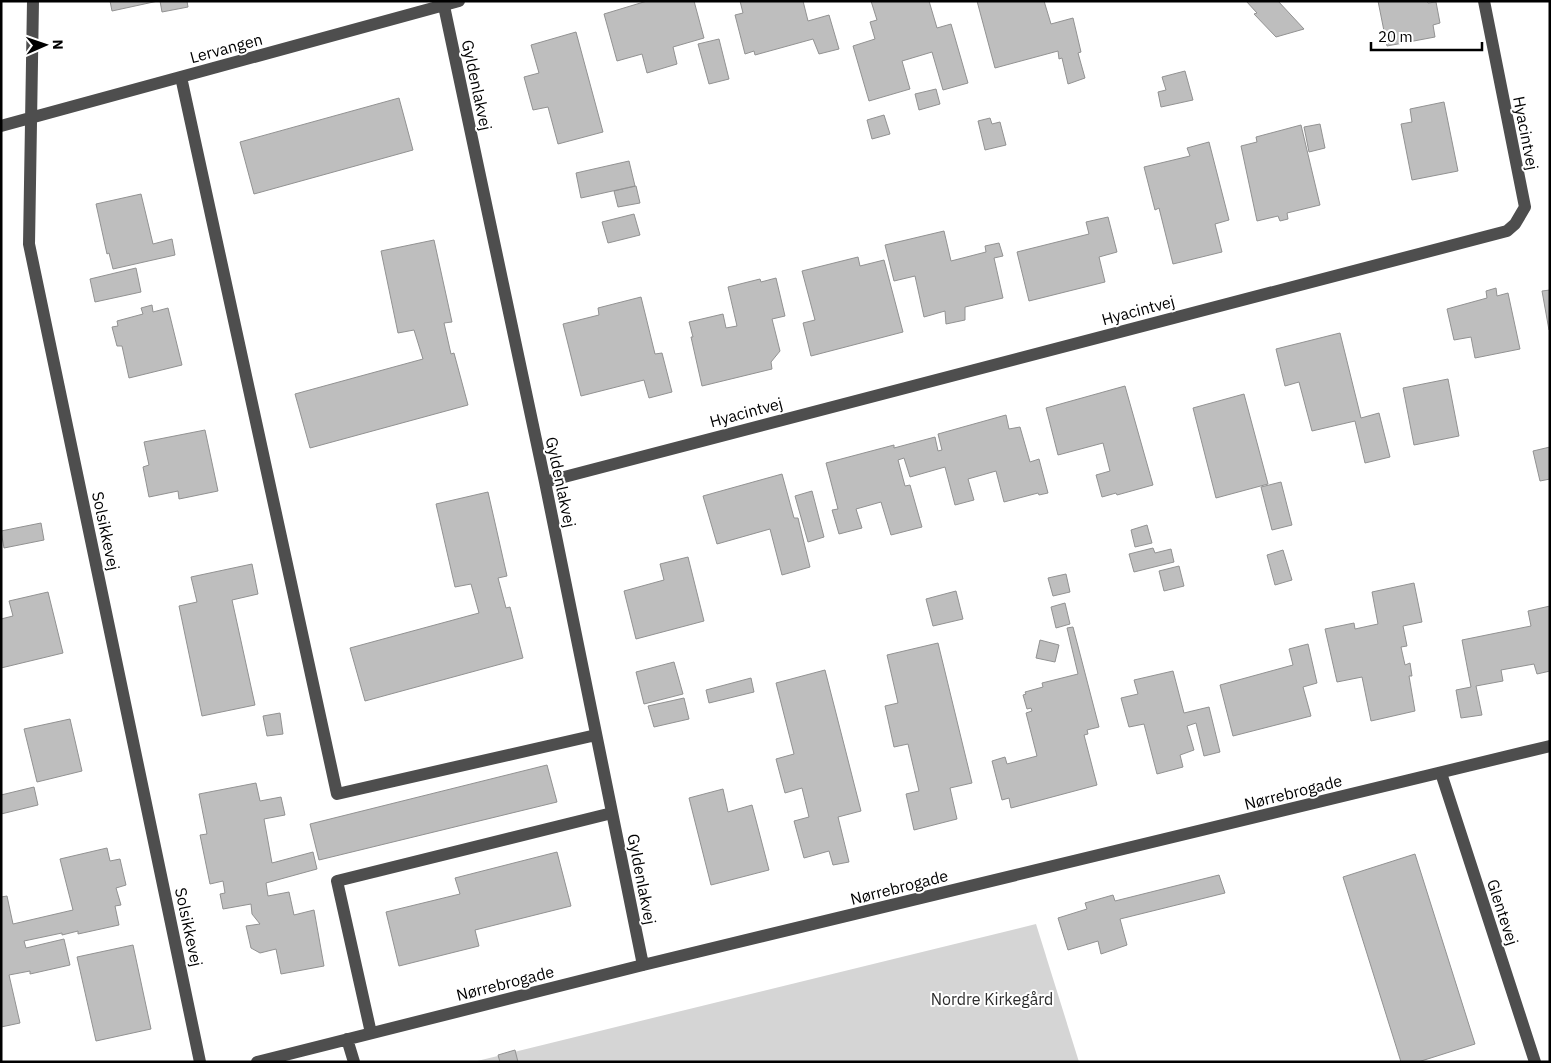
<svg xmlns="http://www.w3.org/2000/svg" width="1551" height="1063" font-family="'IBM Plex Sans',sans-serif">
  <rect width="100%" height="100%" fill="#fff"/>
  <path fill="#d5d5d5" d="M1036,924l43,138h-606z"/>
  <path fill="#bebebe" stroke="#929292" d="M110,1h48l-46,10z
    M160,1h27l1,6 -26,5z
    M647,1h47l10,37 -31,9 4,17 -30,9 -5,-19 -25,7 -13,-47z
    M740,1h63l5,20 21,-6 10,34 -20,5 -6,-15 -58,16 -1,-4 -9,3 -10,-39 8,-2z
    M871,1h58l8,27 14,-4 17,59 -25,7 -11,-38 -30,9 8,28 -41,12 -16,-55 22,-7 -5,-17 7,-2z
    M977,1h67l7,23 22,-6 8,34 -3,1 7,25 -17,6 -6,-26 -3,1 -1,-8 -63,17z
    M1246,1h32l26,28 -28,8 -22,-23 3,-1z
    M1378,1h49l1,2 8,-1 4,21 -7,2 2,12 -48,9z
    M576,32l27,100 -45,12 -10,-37 -15,3 -9,-33 15,-4 -8,-28z
    M719,39l10,40 -20,5 -11,-40z
    M1185,71l8,29 -32,7 -3,-15 8,-2 -4,-13z
    M936,89l4,15 -21,6 -4,-16z
    M399,98l14,52 -159,44 -14,-52z
    M1444,102l14,69 -46,9 -11,-56 11,-2 -2,-13z
    M884,115l6,19 -18,5 -5,-19z
    M990,118l2,6 8,-2 6,23 -21,5 -7,-29z
    M1320,124l5,24 -16,4 -5,-25z
    M1301,125l19,80 -33,8 1,6 -8,2 -2,-5 -21,5 -16,-75 16,-4 -1,-5z
    M1209,142l20,78 -14,4 7,28 -49,12 -14,-56 -4,2 -11,-43 46,-11 -3,-8z
    M629,161l6,25 -54,12 -5,-25z
    M636,186l4,17 -22,4 -4,-16z
    M141,194l12,50 19,-5 3,16 -62,14 -4,-16 -2,1 -11,-50z
    M634,214l6,21 -32,8 -6,-21z
    M1108,217l9,35 -18,5 6,25 -76,19 -12,-49 72,-18 -3,-12z
    M944,231l7,30 35,-9 -1,-6 14,-3 4,13 -9,2 9,40 -38,9v13l-19,4 -1,-13 -21,6 -9,-41 -21,5 -9,-36z
    M434,240l18,82 -8,1 7,31 3,-1 14,52 -158,43 -15,-54 128,-35 -9,-29 -16,3 -17,-82z
    M858,257l2,9 24,-6 19,72 -92,24 -8,-33 12,-3 -13,-49z
    M136,268l5,24 -46,10 -5,-23z
    M776,278l9,38 -13,3 8,32 -9,11 1,7 -70,17 -11,-49h2l-4,-15 34,-8 3,14 11,-2 -9,-39 32,-8 1,3z
    M1496,288l1,8 11,-3 12,56 -45,9 -4,-21 -17,3 -7,-31 40,-11 -1,-7z
    M1550,290v40h-1l-7,-39z
    M641,297l14,57 7,-1 10,39 -23,6 -5,-18 -63,16 -18,-72 36,-9 -1,-7z
    M152,305l1,7 15,-4 14,57 -53,13 -7,-32h-5l-5,-19 6,-1 -1,-5 26,-7 -2,-6z
    M1340,333l21,85 18,-5 11,44 -25,6 -10,-42 -43,10 -13,-49 -14,4 -9,-37z
    M1448,379l11,57 -45,9 -11,-57z
    M1125,386l28,99 -36,10 -1,-2 -14,4 -6,-22 14,-4 -7,-28 -45,12 -12,-47z
    M1244,394l24,90 -52,14 -23,-90z
    M1006,415l3,14 11,-2 10,35 9,-3 9,34 -9,2 -1,-2 -34,9 -8,-31 -28,8 6,21 -19,5 -10,-38 -35,10 -6,-19 -6,2 7,26 5,-1 12,42 -31,8 -10,-33 -25,7 6,19 -23,6 -7,-24 6,-1 -12,-46 68,-18v3l41,-11 3,14 4,-1 -4,-16z
    M205,430l13,61 -39,8 -1,-8 -29,6 -6,-30 6,-2 -5,-23z
    M1550,447v32l-10,2 -7,-30z
    M782,474l12,44h4l12,49 -28,8 -12,-46 -53,15 -14,-48z
    M1281,482l11,43 -20,5 -11,-43z
    M812,491l12,46 -16,5 -13,-46z
    M488,492l19,84 -9,2 8,30 4,-1 13,51 -158,43 -15,-53 129,-35 -8,-29 -16,3 -19,-83z
    M41,523l3,17 -40,8 -3,-17z
    M1147,525l5,18 -17,4 -4,-17z
    M1153,548l2,5 16,-4 3,13 -40,10 -5,-18z
    M1283,550l9,30 -17,5 -8,-30z
    M688,557l16,64 -68,18 -12,-48 40,-11 -4,-16z
    M252,564l6,30 -26,6 23,105 -53,11 -23,-110 18,-4 -6,-25z
    M1179,566l5,20 -20,5 -5,-20z
    M1066,574l4,18 -17,4 -5,-18z
    M1414,583l8,39 -19,4 4,20 -6,1 4,18 5,-2 2,13h-3l6,35 -44,10 -9,-44 -25,5 -12,-53 29,-6 1,6 23,-5 -6,-32z
    M956,591l7,28 -30,7 -7,-27z
    M48,592l15,61 -62,15v-49l12,-3 -4,-15z
    M1065,603l5,21 -14,4 -5,-21z
    M1550,606v65l-13,3 -3,-10 -33,6 2,11 -27,5 6,29 -21,3 -5,-28 15,-3 -9,-47 69,-14 -3,-15z
    M1073,627l26,100 -12,3 1,4 -4,1 13,50 -86,23 -2,-10 -7,2 -10,-39 13,-4 2,7 30,-8 -11,-43 6,-2 -1,-3 -4,1 -4,-14 3,-1 -1,-2 18,-5 -1,-4 36,-9 -11,-46z
    M1040,640l19,5 -4,17 -19,-4z
    M938,643l34,140 -22,5 7,31 -43,11 -8,-36 13,-3 -11,-47 -14,3 -9,-41 13,-3 -11,-48z
    M1308,644l9,39 -14,4 8,29 -78,20 -13,-51 73,-20 -4,-16z
    M674,662l9,32 -39,10 -8,-32z
    M825,670l36,141 -23,6 11,45 -16,3 -4,-14 -25,7 -10,-37 15,-4 -7,-29 -17,5 -9,-34 18,-5 -18,-71z
    M1173,671l11,42 25,-6 11,45 -16,4 -8,-33 -9,3 7,24 -14,5 3,12 -26,7 -13,-50 -15,3 -8,-29 17,-4 -4,-14z
    M751,678l3,14 -45,11 -3,-13z
    M684,698l5,21 -35,8 -6,-21z
    M280,713l3,21 -16,2 -4,-20z
    M70,719l12,52 -45,11 -13,-53z
    M547,765l10,37 -238,58 -9,-36z
    M256,783l4,18 21,-4 4,18 -21,4 8,44 41,-11 4,17 -51,14 2,13 21,-4 5,23 20,-5 10,56 -43,8 -5,-25 -16,4 -9,-5 -5,-22 14,-2 -8,-10 -1,-10 -28,5 -3,-15 5,-1 -2,-12 -13,3 -10,-49 7,-1 -8,-40z
    M34,787l4,18 -37,9v-19z
    M723,789l5,23 24,-7 17,65 -58,15 -22,-87z
    M107,848l3,13 10,-2 6,26 -10,3 5,17 -6,1 4,19 -41,9v-3l-16,4v-2l-38,8 2,7 38,-9 6,26 -40,9v-3l-21,4 11,48 -19,4v-130l6,-1 6,28 60,-14 -13,-51z
    M557,852l14,54 -96,24 4,16 -80,20 -13,-54 74,-18 -5,-16z
    M1415,854l60,190 -57,18h-17l-58,-185z
    M1219,875l6,18 -105,26 7,26 -26,9 -3,-13 -30,9 -10,-32 29,-9 -2,-6 28,-8 2,6z
    M133,945l18,84 -55,12 -19,-84z
    M515,1050l3,12h-18l-2,-7z"/>
  <g fill="none" stroke-linecap="round" stroke-linejoin="round">
    <path stroke="#4e4e4e" stroke-width="12" d="M33,1l-4,243 171,818
      M444,6l101,476 98,483
      M181,77l156,717 259,-59
      M1,126l458,-125
      M545,482l962,-251 8,-7 10,-17 -41,-206
      M1441,773l94,289
      M371,1033l-34,-152 275,-68
      M347,1039l7,23
      M257,1062l386,-97 907,-219"/>
  </g>
  <g text-anchor="middle" stroke-width="4" stroke-linejoin="round" paint-order="stroke">
    <g font-size="16" fill="#000" stroke="#fff">
      <text transform="translate(226 48) rotate(-15)" y="6">Lervangen</text>
      <text transform="translate(477 85) rotate(78)" y="6">Gyldenlakvej</text>
      <text transform="translate(1526 133) rotate(79)" y="6">Hyacintvej</text>
      <text transform="translate(1138 310) rotate(-15)" y="6">Hyacintvej</text>
      <text transform="translate(746 412) rotate(-15)" y="6">Hyacintvej</text>
      <text transform="translate(561 482) rotate(78)" y="6">Gyldenlakvej</text>
      <text transform="translate(106 531) rotate(78)" y="6">Solsikkevej</text>
      <text transform="translate(1293 792) rotate(-14)" y="6">Nørrebrogade</text>
      <text transform="translate(642 879) rotate(79)" y="6">Gyldenlakvej</text>
      <text transform="translate(899 887) rotate(-14)" y="6">Nørrebrogade</text>
      <text transform="translate(1503 912) rotate(72)" y="6">Glentevej</text>
      <text transform="translate(189 927) rotate(78)" y="6">Solsikkevej</text>
      <text transform="translate(505 983) rotate(-14)" y="6">Nørrebrogade</text>
    </g>
    <g font-size="16" fill="#2c2c2c" stroke="#fff">
      <text x="992" y="1005">Nordre Kirkegård</text>
    </g>
  </g>
  <rect width="1551" height="1063" fill="none" stroke="#000000" stroke-width="5"/>
  <g transform="translate(45 45) rotate(88)" stroke="#ffffff" stroke-width="4" paint-order="stroke">
  <path d="M0-4L9 19L0 12L-9 19Z" fill="#000000"/>
  <text y="-8" font-size="14" font-weight="bold" text-anchor="middle" fill="#000000">N</text>
  </g>
  <path d="M1371 42v8h111v-8" fill="none" stroke="#000000" stroke-width="2.5"/>
  <text x="1378" y="42" font-size="15" fill="#000000" stroke="#ffffff" stroke-width="4" paint-order="stroke">20 m</text>
</svg>
